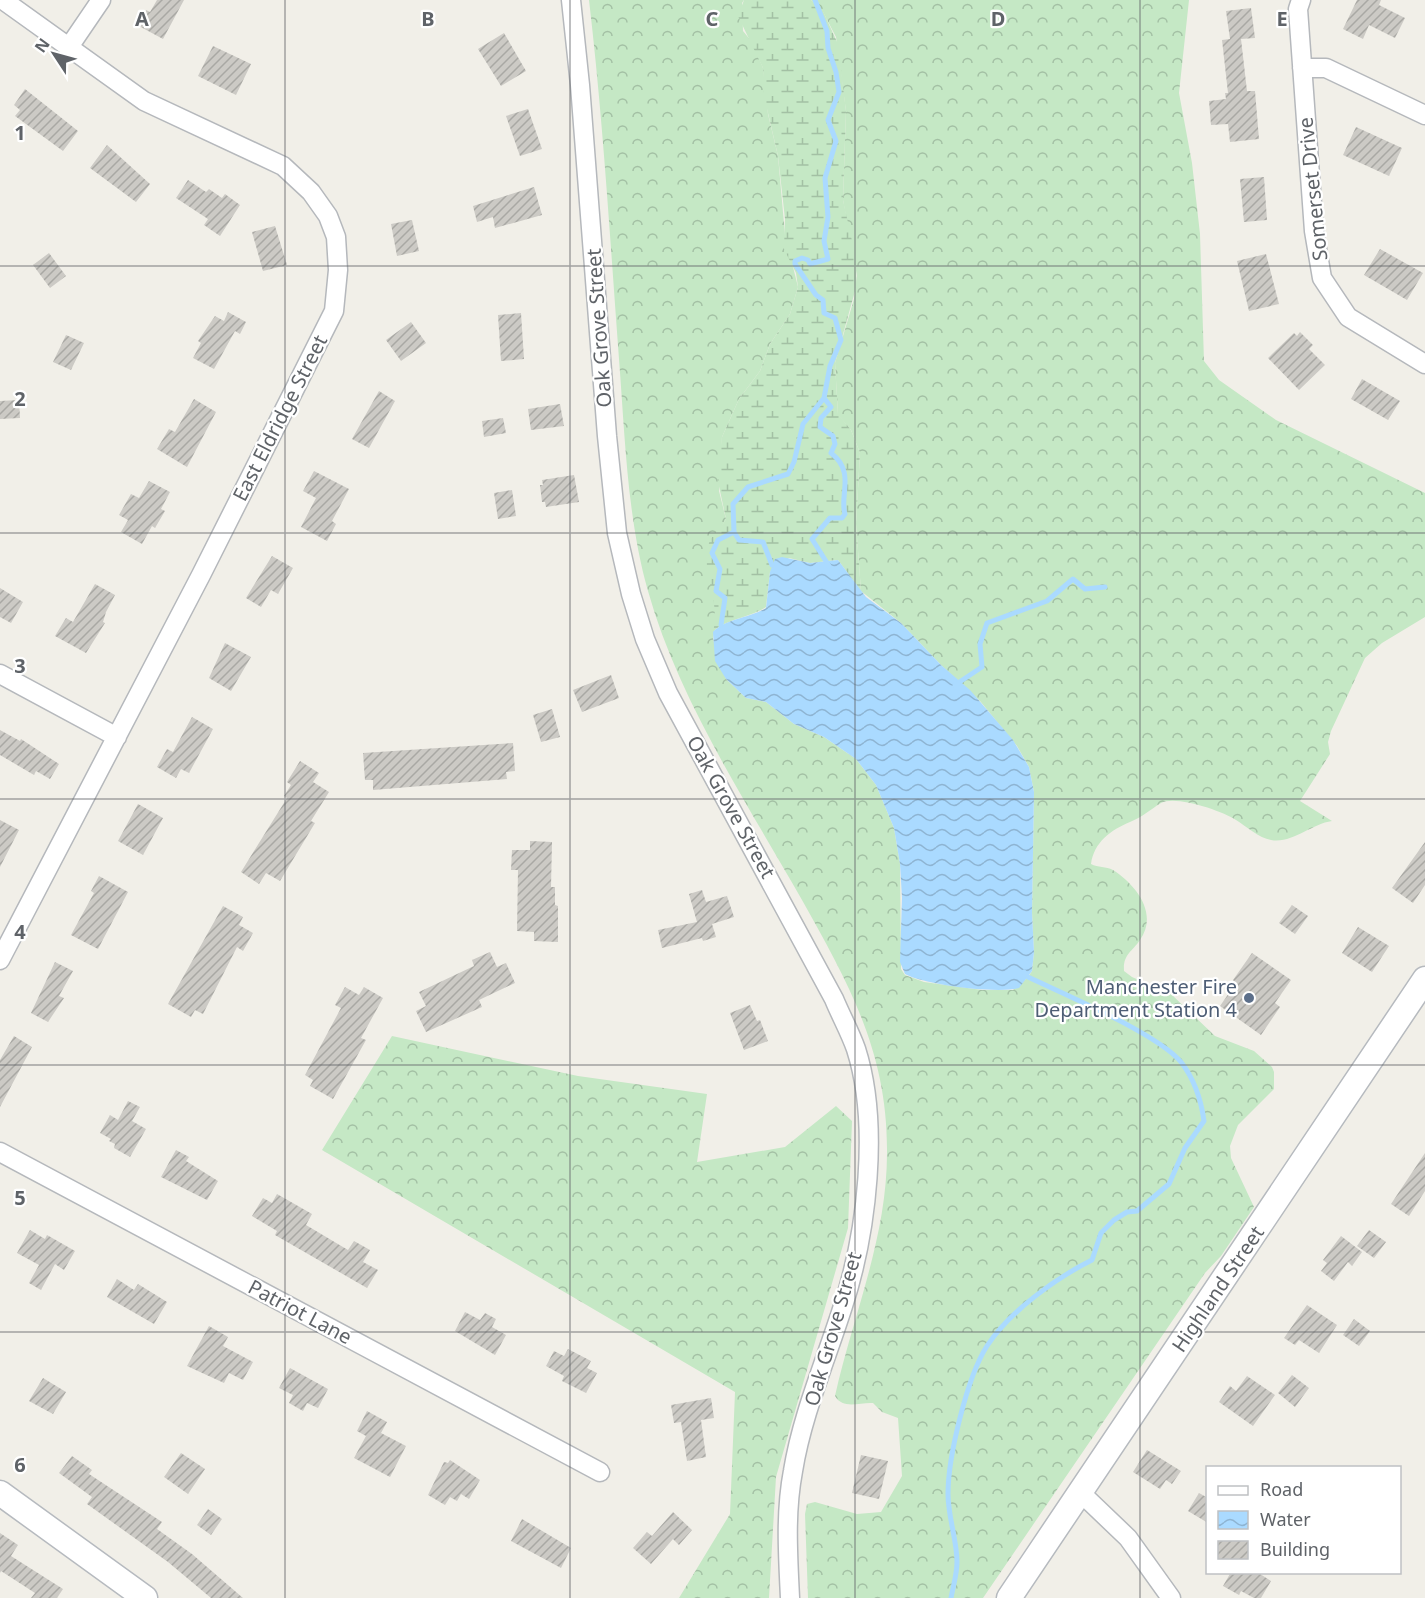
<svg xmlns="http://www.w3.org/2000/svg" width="1425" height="1598" font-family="'Noto Sans',sans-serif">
  <defs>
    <pattern id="forest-crowns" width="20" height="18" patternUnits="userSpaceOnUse" patternTransform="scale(1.5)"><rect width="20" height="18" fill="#c5e8c5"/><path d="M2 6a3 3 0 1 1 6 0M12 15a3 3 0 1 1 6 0" fill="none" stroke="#a3c0a4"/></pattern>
    <pattern id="wetland-marsh" width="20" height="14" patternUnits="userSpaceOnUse" patternTransform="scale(1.5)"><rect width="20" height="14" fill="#c5e8c5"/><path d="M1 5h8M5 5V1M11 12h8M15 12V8" fill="none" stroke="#a3c0a4"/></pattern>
    <pattern id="water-waves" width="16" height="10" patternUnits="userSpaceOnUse" patternTransform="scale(1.5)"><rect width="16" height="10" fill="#aadaff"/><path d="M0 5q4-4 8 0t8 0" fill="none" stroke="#8eb4d2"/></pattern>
    <pattern id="building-hatch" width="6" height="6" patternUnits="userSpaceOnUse" patternTransform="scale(1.5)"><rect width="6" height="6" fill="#cccac5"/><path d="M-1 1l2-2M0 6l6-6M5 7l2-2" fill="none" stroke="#a9a8a4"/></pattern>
  </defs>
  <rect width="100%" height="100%" fill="#f1efe8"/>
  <path fill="url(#forest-crowns)" d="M589,0h155l-2,3 1,28 9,11 11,26 5,46 10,42 7,79 13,52 -8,27 -20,30 -10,27 -21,28 -17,38 -3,54 7,28 -19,34 10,64 -4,22 13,40 20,19 20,4 28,22 30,13 32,22 20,26 18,43 6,36 1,105 4,6 19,7 58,8h31l15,-13 4,-6 2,-19 -2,-39 2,-121 -5,-25 -12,-21 -37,-45 -39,-36 -40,-42 -40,-32 -5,-67 4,-71 -9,-23 -13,-15 -3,-52 19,-64 3,-23 -14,-76 3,-89 -10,-74 -14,-27 -11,-10h378l-10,93 13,70 8,71 4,127 15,19 57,40 149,73v124l-43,26 -17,15 -34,73 -3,11 2,12 -30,47 32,20c-21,3 -40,23 -61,19 -12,-2 -25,-14 -35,-20 -14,-9 -60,-25 -75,-17 -11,7 -19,14 -31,19 -19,8 -36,20 -39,42 7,4 15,2 22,6 22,14 46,43 27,70 -8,12 -17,14 -16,31l8,6 39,17 44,42 39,15 18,16 2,5v17l-36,36 -8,21 1,12 23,49 -33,49 -16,17 -222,325h-175l-3,-84 2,-10 8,-2 42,12 24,-2 21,-36 -4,-58 -16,-6 -9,-9c-13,-1 -30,7 -38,-7 18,-81 52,-158 52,-243 1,-100 -38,-169 -85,-253 -55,-97 -124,-201 -154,-309 -21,-74 -23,-155 -29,-232 -9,-120 -16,-240 -30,-359z
    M392,1036l186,40 129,18 -10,68 88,-15 51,-41 16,15 -4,107 -72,249 -7,121h-90l51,-84 5,-122 -413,-242z"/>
  <path fill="url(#wetland-marsh)" d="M744,0h67l11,9 16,35 8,67 -3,89 11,50 3,34 -22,79 3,51 13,16 9,23 -4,71 5,67 -23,-31 -28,3 -21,-5 -19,14 -4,35c-16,11 -41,12 -53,25 8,-31 -12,-60 -5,-85 2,-12 13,-18 18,-28l-9,-42 5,-40 17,-38 21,-28 10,-27 20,-30 8,-27 -2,-14 -12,-24 1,-30 -7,-63 -14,-60 -1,-28 -25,-52z"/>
  <path fill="url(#water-waves)" d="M782,557l28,6 28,-3 28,37 35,26 40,42 29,25 43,50 16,27 5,25 -2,121 2,39 -2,19 -13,17c-21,6 -94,-3 -114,-14l-5,-12 2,-64 -2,-34 -6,-36 -18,-43 -20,-26 -32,-22 -30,-13 -28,-22 -20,-4 -20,-19 -11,-18 -2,-29c11,-13 37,-14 53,-24l4,-36 5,-13z"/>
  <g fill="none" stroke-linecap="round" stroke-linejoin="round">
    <path stroke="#aadaff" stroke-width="5" d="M824,398l7,9 -10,11 -1,9 13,9 2,8 -4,9c25,19 8,43 14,61l-3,4h-12l-18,21 17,27
      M772,565l-9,-23 -24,-2 -5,-8 -1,-28 15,-17 40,-13 6,-12 9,-38 21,-26 6,-32 11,-26 -6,-22 -11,-5 -1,-13 -7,-5 -21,-31v-3l7,-3 6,2 2,4 18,-5 -4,-18 4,-24 -3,-39 11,-37 -8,-21 11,-28 -3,-20 -8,-24 -1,-17 -12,-31
      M721,625l4,-27 -9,-7 4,-22 -8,-16 6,-13 16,-8
      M955,685l27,-18 -2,-23 7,-21 60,-22 26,-22 12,10 20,-2
      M951,1598c2,-11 6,-24 6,-36 0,-22 -9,-45 -9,-68 0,-37 19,-117 39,-148 23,-35 69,-68 105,-86l9,-27 13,-13 13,-8 10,-1 32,-27 16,-36 19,-27c-3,-22 -9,-41 -23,-59 -23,-28 -117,-68 -153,-85l-4,-5"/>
  </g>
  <path fill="url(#building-hatch)" d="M157,0h27l-21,39 -26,-14 9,-15 4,2z
    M1357,0h24l-2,5 26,13 -10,20 -26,-13 -6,14 -20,-10z
    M1251,8l4,30 -14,1 6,52h8l4,48 -29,3 -2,-18 -17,1 -2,-24 17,-2 -1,-6h3l-6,-53 8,-1 -4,-28z
    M504,33l22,38 -25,15 -23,-37z
    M213,46l38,18 -15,31 -38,-19z
    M25,89l53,42 -15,20 -48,-35 5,-6 -6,-5z
    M528,109l14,40 -22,7 -14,-40z
    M1356,127l46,21 -13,28 -46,-21z
    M107,145l43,39 -14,18 -46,-34z
    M1264,177l3,43 -23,2 -4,-43z
    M188,180l18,12 3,-3 13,9 3,-4 15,11 -20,31 -16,-11 4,-6 -32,-21z
    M534,187l8,28 -47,13 -2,-11 -16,5 -4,-16z
    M412,220l7,31 -22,5 -6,-32z
    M275,226l12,39 -24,6 -11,-39z
    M1380,249l43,24 -16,27 -43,-25z
    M49,253l17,23 -16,12 -17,-23z
    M1266,254l13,50 -30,7 -12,-50z
    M228,312l18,10 -6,12 -5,-3 -21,38 -21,-11 8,-15 -3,-2 17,-25 9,5z
    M521,313l3,46 -23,2 -3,-46z
    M411,322l15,21 -25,18 -15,-21z
    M1300,332l13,13 -4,4 16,16 -26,25 -31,-32 26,-25 3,3z
    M66,335l18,8 -13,27 -18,-8z
    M1362,379l38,22 -12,19 -37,-21z
    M379,391l16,10 -26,47 -17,-9z
    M194,399l22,13 -29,55 -30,-18 12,-20 6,3z
    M19,400l1,18 -20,1v-18z
    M560,404l4,22 -33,4 -3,-21z
    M503,418l3,15 -22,4 -2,-16z
    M314,471l35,18 -17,32 4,3 -9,17 -26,-14 15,-29 -13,-7z
    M574,475l5,27 -33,5 -1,-5h-3l-2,-17h3l-1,-5z
    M149,481l21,11 -9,17 4,2 -10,17 -3,-2 -10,18 -21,-12 7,-12 -9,-5 12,-21 8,4z
    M512,490l4,26 -18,3 -4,-26z
    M272,556l21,12 -15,26 -7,-4 -10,17 -15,-9z
    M95,584l20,11 -9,17 -3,10 2,1 -19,30 -31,-17 11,-18 7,4z
    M0,588l23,14 -12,21 -11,-6z
    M225,643l26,14 -20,34 -22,-13z
    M611,675l8,23 -37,14 -9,-22z
    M552,709l8,28 -19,5 -8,-27z
    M192,717l21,12 -24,44 -8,-4 -5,9 -19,-11 10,-18 6,3z
    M0,730l20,11 1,-2 38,25 -9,15 -14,-8 -2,4 -34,-20z
    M513,743l2,28 -9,1 1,7 -134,11v-10h-8l-2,-27z
    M300,761l19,12 -6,9 16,10 -18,29 4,2 -35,58 -14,-8 -7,11 -18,-12 46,-74 -3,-2 7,-11 -4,-3z
    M138,804l25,14 -20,37 -25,-14z
    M0,820l19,10 -19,37z
    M530,841l22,1 -1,45h4v18l3,1v36l-24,-1v-9l-17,-1 1,-61h-7l1,-20h18z
    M1425,842v43l-12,18 -21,-15z
    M99,876l29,16 -30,57 -27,-14 23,-42 -3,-2z
    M702,890l4,12 21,-6 7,21 -22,7 4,13 -13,4 -1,-3 -40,10 -4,-18 39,-8 -8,-28z
    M1292,905l16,11 -13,18 -16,-11z
    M223,906l20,11 -4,8 14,8 -10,18 -6,-4 -34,67 -8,-4 -4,7 -23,-13z
    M1358,927l31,19 -17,26 -30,-19z
    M490,952l7,15 9,-4 9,20 -36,17 3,7 -56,25 -10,-21 10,-5 -7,-14 55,-26 -2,-6z
    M1252,953l39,27 -16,23 5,4 -19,28 -41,-29 16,-23 -3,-3z
    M55,962l18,9 -14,25 5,2 -16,24 -17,-9z
    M345,987l14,8 5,-8 19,11 -22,40 5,2 -33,59 -23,-13 3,-6 -8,-5 36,-67 -6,-3z
    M750,1005l7,16 3,-1 8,21 -24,9 -14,-37z
    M14,1036l18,11 -32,60v-47z
    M128,1101l12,6 -8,14 14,8 -16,28 -16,-9 1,-4 -6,-3 2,-2 -11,-6 10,-18 8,5z
    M176,1150l13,7 -3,4 32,20 -11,19 -46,-23z
    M1425,1153v38l-16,25 -18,-12z
    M277,1194l35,20 -6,11 42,25 6,-9 16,9 -7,12 15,8 -11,18 -92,-53 2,-4 -25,-15 11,-18 9,5z
    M30,1230l15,9 2,-4 28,16 -11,19 -9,-6 -14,26 -12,-7 10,-18 -22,-12z
    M1369,1230l17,12 -12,16 -17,-12z
    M1341,1236l21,16 -10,14 -4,-4 -14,19 -13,-10 6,-8 -4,-3z
    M117,1279l17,11 4,-6 29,18 -13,22 -47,-27z
    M1307,1305l30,20 -18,28 -20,-13 -4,5 -11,-7z
    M465,1312l15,8 5,-7 11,6 -4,8 14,8 -11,20 -40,-24z
    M1354,1319l16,12 -11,15 -16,-11z
    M209,1326l19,11 -5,9 30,16 -10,18 -14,-7 -5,10 -37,-17z
    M568,1349l23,12 -4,7 10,5 -11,20 -24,-12 2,-5 -18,-10 8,-15 10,5z
    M290,1368l38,21 -10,19 -11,-5 -4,8 -14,-8 4,-8 -14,-7z
    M1292,1375l17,13 -14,19 -17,-14z
    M1247,1376l28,19 -22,31 -34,-24 11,-16 6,5z
    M43,1378l23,14 -13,22 -24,-13z
    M711,1398l3,20 -13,2 5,37 -19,4 -6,-39 -7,1 -3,-18z
    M367,1411l20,11 -6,11 25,13 -16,31 -36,-19 12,-22 -9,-5z
    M1147,1450l34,21 -9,13 -6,-4 -6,9 -27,-17z
    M181,1453l24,16 -17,25 -24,-17z
    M861,1455l27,6 -9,38 -27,-6z
    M72,1456l20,14 -3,4 73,48 -5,7 35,25 51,44h-32l-43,-36 -81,-58 5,-7 -33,-24z
    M450,1460l30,20 -11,19 -8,-5 -4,7 -7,-4 -5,8 -17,-10 16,-33 4,1z
    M1199,1493l9,5v25l-20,-12z
    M208,1509l14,10 -11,16 -14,-10z
    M673,1512l19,18 -13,15 -6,-6 -22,25 -18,-16 14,-16 5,4z
    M522,1519l49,29 -10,20 -50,-27z
    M0,1533l18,12 -7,11 52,33 -6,9h-26l4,-5 -34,-22 -1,2z
    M1231,1572h26l14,9 -10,17h-7l-13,-7 -2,4 -16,-9z"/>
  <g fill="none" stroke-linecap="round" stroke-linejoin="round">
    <g stroke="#b5b8bc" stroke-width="21">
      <path id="street" d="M571,0l9,85 27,351 10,97 14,61 14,45 23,54 166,306c7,17 16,33 22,50 24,75 11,183 -13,257 -17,54 -41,109 -50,165 -8,42 -5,84 -3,127
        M1301,0l-3,9 16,222 8,47 26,39 77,47
        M69,47l32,-47
        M1302,68h24l99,47
        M0,674l117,63
        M0,960l201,-385 133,-264 4,-41 -2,-33 -8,-21 -17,-24 -28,-26 -139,-65 -141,-101
        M0,1152l600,320
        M1081,1493l47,45 43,60"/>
    </g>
    <g stroke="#b6babf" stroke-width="27">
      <path id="secondary" d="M0,1493l145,105
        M1009,1598l416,-619"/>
    </g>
    <use href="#street" stroke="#fff" stroke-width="18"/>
    <use href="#secondary" stroke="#fff" stroke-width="24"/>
  </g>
  <path fill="none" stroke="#5f6368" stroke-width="1.5" stroke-opacity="0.55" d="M285,0v1598M570,0v1598M855,0v1598M1140,0v1598M0,266h1425M0,533h1425M0,799h1425M0,1065h1425M0,1332h1425"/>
  <circle fill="#5c6f8a" stroke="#fff" stroke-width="2" cx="1249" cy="998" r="6"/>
  <g text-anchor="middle" stroke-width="4.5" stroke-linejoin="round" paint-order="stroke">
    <g font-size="20" fill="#5f6368" stroke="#fff">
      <text transform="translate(1313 189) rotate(-96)" y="7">Somerset Drive</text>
      <text transform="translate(599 328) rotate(-94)" y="7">Oak Grove Street</text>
      <text transform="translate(280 418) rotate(-63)" y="7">East Eldridge Street</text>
      <text transform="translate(731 807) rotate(61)" y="7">Oak Grove Street</text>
      <text transform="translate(1218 1289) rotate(-56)" y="7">Highland Street</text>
      <text transform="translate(300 1312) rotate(28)" y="7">Patriot Lane</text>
      <text transform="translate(833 1329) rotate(-74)" y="7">Oak Grove Street</text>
    </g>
    <g font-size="20" fill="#4e5e75" stroke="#fff" text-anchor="end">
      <text x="1237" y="994">Manchester Fire<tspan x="1237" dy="23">Department Station 4</tspan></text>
    </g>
  </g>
  <g font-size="20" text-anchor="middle" font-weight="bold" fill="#5f6368" stroke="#fff" stroke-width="4.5" stroke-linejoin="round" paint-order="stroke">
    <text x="142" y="26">A</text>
    <text x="428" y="26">B</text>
    <text x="712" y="26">C</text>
    <text x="998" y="26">D</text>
    <text x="1282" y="26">E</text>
    <text x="20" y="140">1</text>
    <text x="20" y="406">2</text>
    <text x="20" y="673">3</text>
    <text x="20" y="939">4</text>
    <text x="20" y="1205">5</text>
    <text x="20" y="1472">6</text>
  </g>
  <rect x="1206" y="1466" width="195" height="108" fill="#ffffff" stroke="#bfc1c3" stroke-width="1.5"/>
  <rect x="1218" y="1486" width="30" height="9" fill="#ffffff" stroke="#bfc1c3" stroke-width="1.5"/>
  <text x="1260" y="1496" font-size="18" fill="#5f6368">Road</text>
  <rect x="1218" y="1511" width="30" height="18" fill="url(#water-waves)" stroke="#bfc1c3" stroke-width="1.5"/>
  <text x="1260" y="1526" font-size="18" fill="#5f6368">Water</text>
  <rect x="1218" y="1541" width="30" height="18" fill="url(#building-hatch)" stroke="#bfc1c3" stroke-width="1.5"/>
  <text x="1260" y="1556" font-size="18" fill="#5f6368">Building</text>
  <g transform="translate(54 54) rotate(306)" stroke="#ffffff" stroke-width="4.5" paint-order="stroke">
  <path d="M0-4.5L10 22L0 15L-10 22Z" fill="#5f6368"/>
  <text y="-9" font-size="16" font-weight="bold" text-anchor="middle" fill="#5f6368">N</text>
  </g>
</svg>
